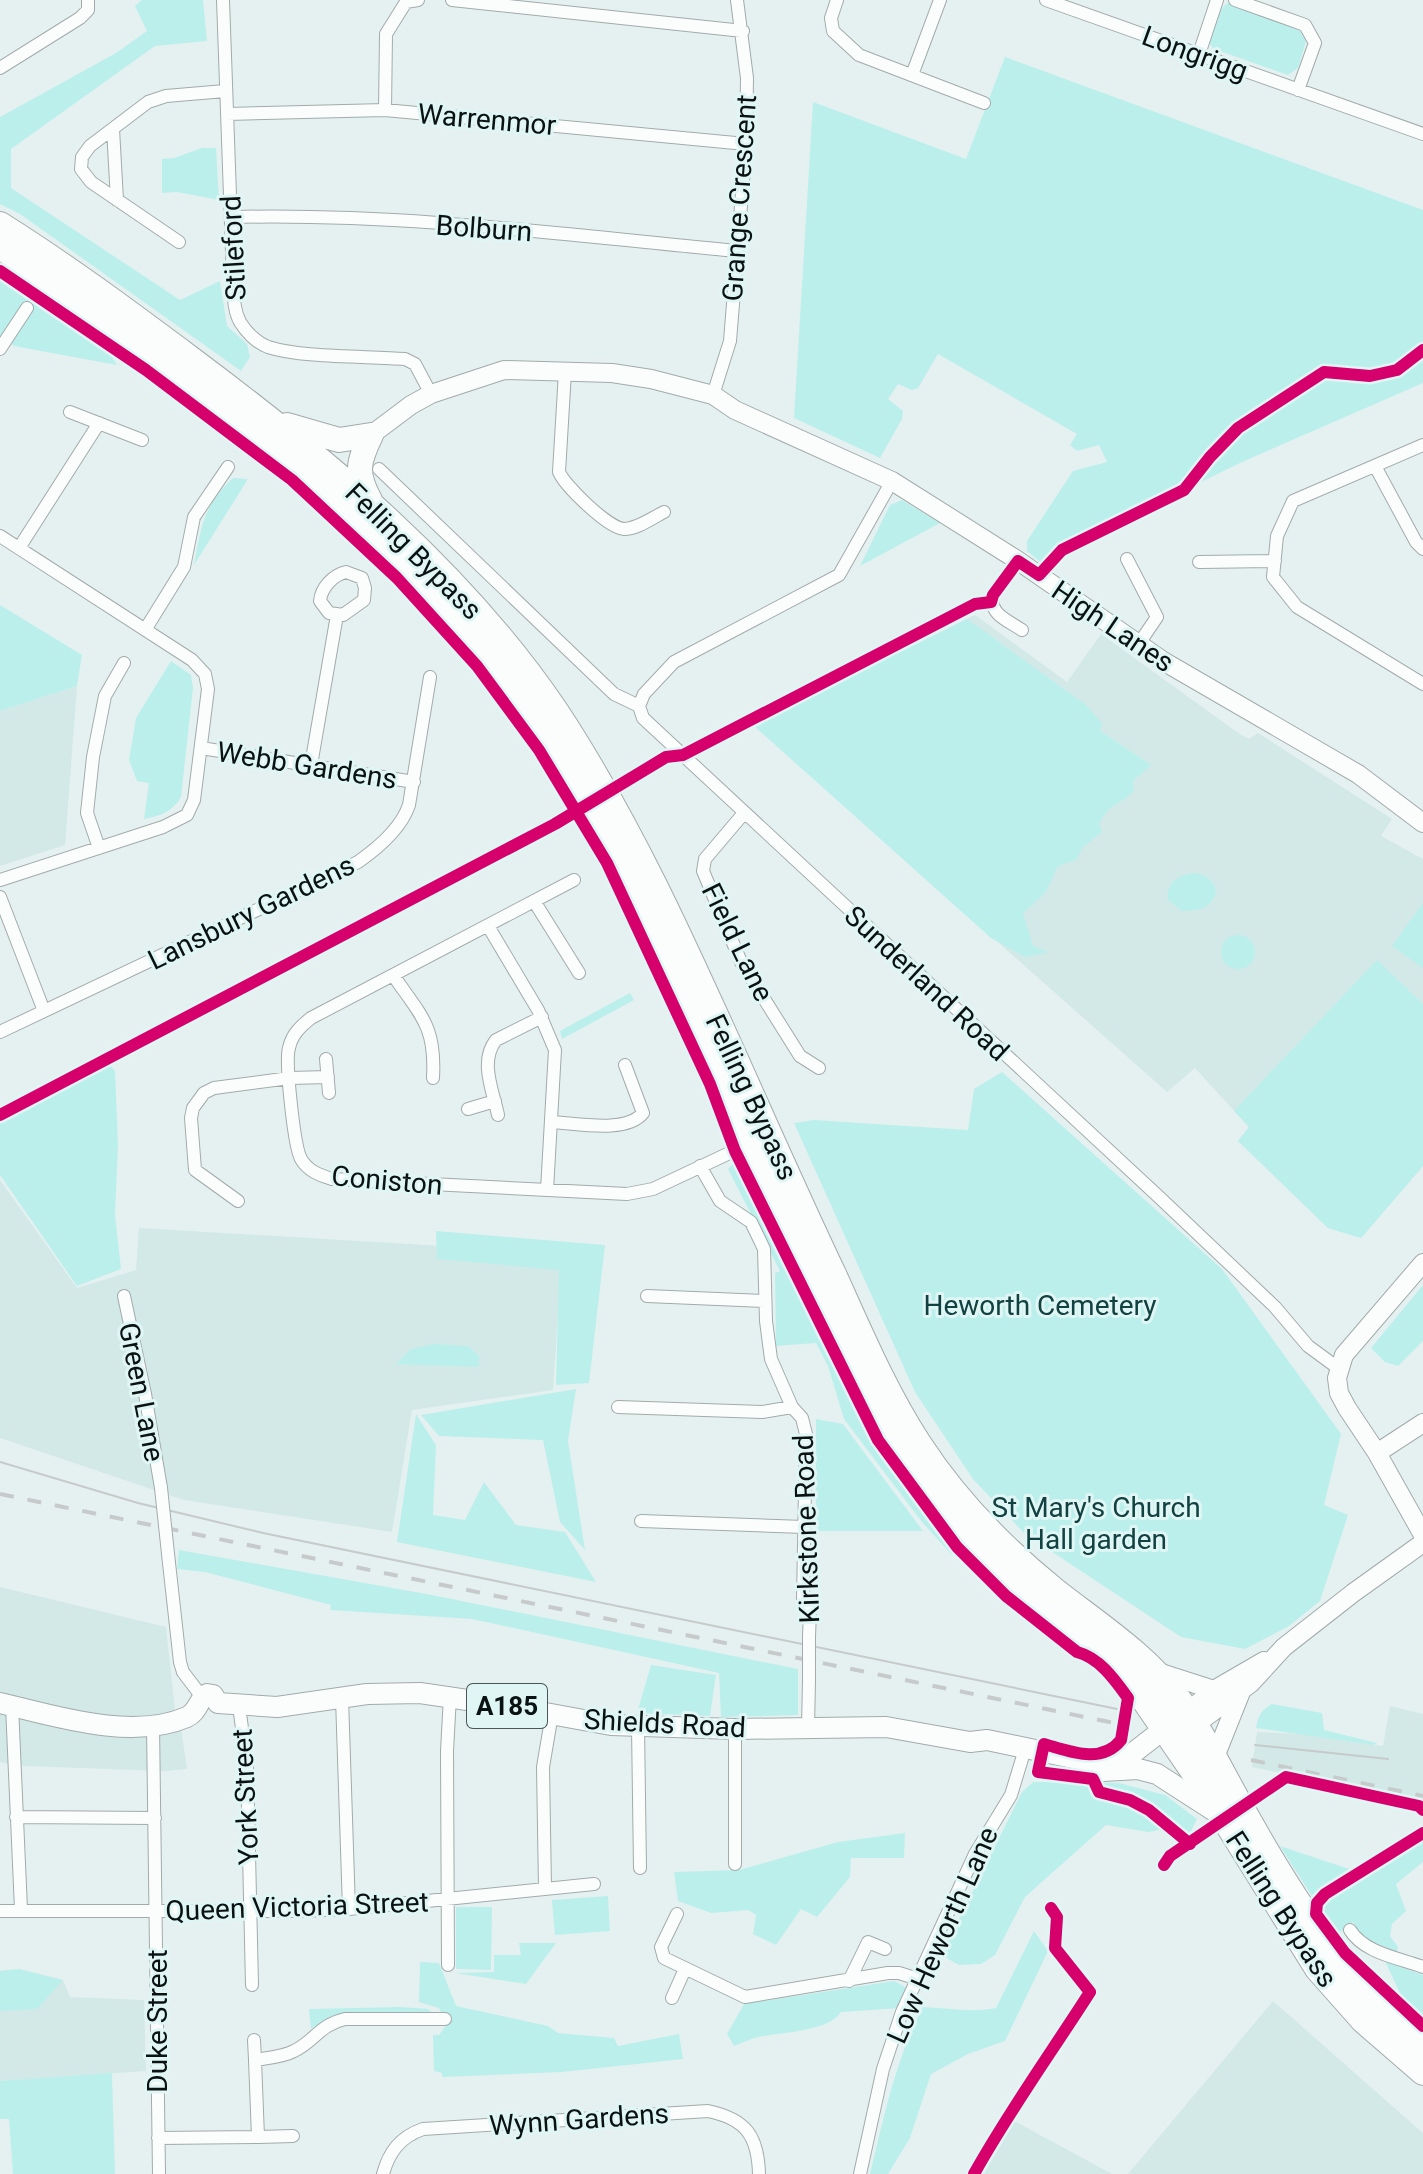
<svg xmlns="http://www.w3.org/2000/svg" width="1423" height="2174" font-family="Roboto,sans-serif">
  <rect width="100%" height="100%" fill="#e5f1f0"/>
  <path fill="#d2e9e7" d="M975,615l92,67 34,-48 140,101 8,4 9,-6 134,86 -11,17 42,23v307l-62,72 -33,-10 -90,-87 11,-14 -54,-59 -28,24 -414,-367z
    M77,686l-12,159 -65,21v-155z
    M0,1180l77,108 59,-18 3,-42 423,25 -9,137 -141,20 -20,122 -208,-32 -184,-62z
    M0,1587l166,40 9,83 6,18 6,41 -23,2 -140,-5 -24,-4z
    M1390,1706l33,8v89l-171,-36 5,-35 46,2 80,12z
    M19,1969l44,11 7,17 74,3 2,71 -146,10v-110z
    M1273,2001l150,132v41h-295z
    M1001,2114l111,60h-142z"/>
  <path fill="#bbefec" d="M142,0h61l4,41 -52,5 -144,103v39l169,112 40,-19 7,45 20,18 3,13 -9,14 -221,-157 -20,-10v-87l116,-64 31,-22 -12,-25z
    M1228,3l71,27 7,11 -8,27 -10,7 -74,-26 -7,-8 11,-30z
    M1005,57l418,153v173l-181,79 -180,88 -13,19 -22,-18v-10l46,-70 34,-9 -8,-17 -22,6 -7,-6 7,-11 -139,-80 -20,34 -6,2 -14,-6 -10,15 15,12 -1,8 -22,39 -86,-40 19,-316 153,57z
    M202,148h14l3,52 -42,-8 -15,1v-34l12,-1z
    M0,281l112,76 5,8 -103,-19 -14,-10z
    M233,478l15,1 -54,86c7,-38 9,-59 39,-87z
    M902,500l38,23 -80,43 30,-61z
    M0,605l82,50 -5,31 -77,25z
    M967,619l119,86 16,19 -2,7 51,34 -18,16 1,10c-15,15 -25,12 -35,33l3,8 -19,15 -7,13 -18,6 -12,26 -23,21 10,33 16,6 -24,5 -34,-19 -238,-213z
    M171,661l20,14 2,13 -12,109c-9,15 -21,19 -37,22l5,-36 -12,-2 -8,-21 7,-42z
    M1194,873c17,2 31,18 14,32 -7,6 -17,5 -26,6l-14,-11c-2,-17 10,-25 26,-27z
    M1423,903v65l-31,-22z
    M1221 952a17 17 0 1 1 34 0a17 17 0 1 1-34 0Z
    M1377,960l46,44v162l-62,72 -33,-10 -90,-87 11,-14 -15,-16z
    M630,993l4,7 -72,39 -2,-8z
    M98,1059l6,8 7,-1 4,5 3,74 -3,69 6,55 -44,17 -77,-111v-67z
    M1002,1072l220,197 119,165 -17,71 24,10 -28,86 -31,25 -44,23 -64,-12 -156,-103 -52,-55 -58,-87 -121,-269 20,-3 154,10 6,-41z
    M737,1160l10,3 93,197 45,84 73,101 -6,10 -30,-33 -78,-103 -16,-53 -12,-23 -40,3 -1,-73 5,-2 -52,-102z
    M436,1231l169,14 -16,138 -33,2 3,-115 -122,-11z
    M1423,1285v56l-25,25 -13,-4 -14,-14z
    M433,1344l35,2 11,10v11l-83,-3 15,-15z
    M576,1389l-8,52 17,109 -25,-28 -17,-82 -104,-4 -18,-21z
    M416,1414l20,31 -3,70 32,5 19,-38 32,43 49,7 31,50 -199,-40z
    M816,1419l27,5 80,107h-107z
    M179,1550l253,45 366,74v46l-77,2 -2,-44 -247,-54 -142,-9 1,-5 -126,-33 -28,-3z
    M651,1665l65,10 -6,41 -73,-3z
    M1272,1704l50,9 2,17 53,13 -3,2 -118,-17c2,-12 5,-18 16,-24z
    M1033,1782l86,1 46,12 32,24 -6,12 -14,8 -18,-9 -10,2 -43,-7 -81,72 -30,58 -14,9 -22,1 -18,-10 81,-163z
    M905,1833l-1,25h-53l-1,19 -33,40 -16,-8 -25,36 -23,-11 3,-19 -8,-5 -37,3 -33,-12 -4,-29 65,-2 99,-28z
    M1423,1836v26l-27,22 10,27 -14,13 -2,12 8,11 -1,5 -32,-13 -12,-17 -16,13 -57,-89 84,28z
    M608,1896l2,35 -55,4 -3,-35z
    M456,1907h36l-1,63 -35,-1z
    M1034,1931l14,20 -43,90 -37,13 -37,20 -21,64 -22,36h-18c14,-57 25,-114 53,-167 25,1 47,6 73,1z
    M519,1943h37l-30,41 -71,-11 39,-1v-17h27z
    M1385,1961l38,14v43l-19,-16z
    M420,1962l19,1 17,43 92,20 10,7 56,5 4,8 61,-12 4,25 -121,13 -120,5v-4l-8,-2 -1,-36h6l8,-11 -8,-16 -20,-6z
    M19,1969l44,11 -26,29 -37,2v-40z
    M894,1981l13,7 -6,20 -60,4c-13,20 -60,20 -83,25 -8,2 -16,6 -24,9l-7,-12 17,-30z
    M400,2007l28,2 5,4 -69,-1 -35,5 -18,12 -2,-20z
    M112,2073l3,101h-102l-4,-55h-9v-38z"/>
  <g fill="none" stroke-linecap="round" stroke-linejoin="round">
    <g stroke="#a2abaa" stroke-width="14">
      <path id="street" d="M223,0l10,279c1,15 0,30 7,43 6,10 17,21 28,25 34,11 99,9 137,12l10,5 16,30
        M452,0l291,31
        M837,0l-6,18 2,13 26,24 125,48
        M1046,0l377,134
        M1235,0l70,25 10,18 -17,47
        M1199,54l18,-54
        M0,68l80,-50 8,-8v-10
        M912,75l28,-75
        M385,110l1,-76 20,-32 12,-2
        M227,114l158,-4 361,34
        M113,129l4,71
        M232,217c168,-4 337,18 505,34
        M179,242l-88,-60 -10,-13 1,-12 8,-11 58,-44 18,-6 59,-5
        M0,349l27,-41
        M565,372l-6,100c6,14 49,56 65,57 13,0 28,-11 40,-17
        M713,395l17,-54 16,-197 1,-66 -10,-78
        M70,412l72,28
        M1423,445l-130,56 -16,35 -4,41 24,30 126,77
        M1375,466l41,76 7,7
        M379,469l235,225 25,12 4,12 516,479 116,110 33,39 30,22
        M0,536l192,124 13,14 3,15 -14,111 -7,15 -24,12 -163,53
        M19,548l80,-125
        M1127,559l30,58 -19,28
        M1018,561l-25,34c-5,19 16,26 29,35
        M1199,562l76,-1
        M346,572l16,6 3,10 -1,12 -21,15 -14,-2 -9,-12c1,-13 13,-26 26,-29z
        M145,630l39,-63 10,-50 34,-50
        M639,706l5,-12 30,-32 165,-87 53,-94
        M201,748l213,34
        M311,765l26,-150
        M744,813l-39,46 -2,12 38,91 59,94 19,12
        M99,848l-12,-35 6,-56 12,-61 19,-33
        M574,880l-263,138c-10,8 -19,16 -22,30 -4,14 5,98 12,111 7,12 18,16 31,20l295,15 26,-5 102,-48
        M0,897l44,114
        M534,901l45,72
        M488,926l50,84 17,40 -8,140
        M393,975c28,41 43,51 40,103
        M0,1032l358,-170c20,-14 43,-33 51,-57l21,-128
        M326,1059l3,34
        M468,1109l27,-8
        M498,1115c-5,-24 -19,-54 -2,-75l46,-23
        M551,1122c25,1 75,12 92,-9l-18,-48
        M700,1166l20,35 31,21 13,27 2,72 5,38 21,48 10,11 4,16 -3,167 7,10 -1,26
        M238,1201l-43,-31 -4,-52 2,-10 11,-15 10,-5 76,-10 38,-1
        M124,1296l21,98 16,94
        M647,1296l118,5
        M618,1407l144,5 30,-5
        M641,1521l163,6
        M169,1563l11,99 3,10 19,25
        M342,1698l7,211
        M12,1706l9,203
        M239,1706l8,59 5,220
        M153,1725l6,449
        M638,1727l2,141
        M808,1728l1,-48
        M16,1817l139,1
        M735,1864v-135
        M545,1888l-2,-121 9,-53
        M0,1911h300l49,-2 245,-25
        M677,1914l-16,33 3,11 81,39 143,-24h11l19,6
        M1350,1930c14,23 49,28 73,37
        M448,1965l-1,-214 3,-55
        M849,1981l19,-39 17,7
        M672,1998l13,-29
        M254,2040l1,20
        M258,2137l35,-1
        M158,2138l100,-1 -3,-77c12,-2 28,-3 39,-9 21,-10 25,-26 51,-32h100
        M383,2174c6,-22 17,-37 40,-45l285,-18c38,8 50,25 51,63
        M860,2174l23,-105 19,-57 73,-158 36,-59 14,-46"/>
    </g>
    <g stroke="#a2abaa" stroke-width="20">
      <path id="secondary" d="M371,435l40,-30 20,-11 73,-24 108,3 39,6 62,16 22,15 157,71 122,77 149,103 195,113 65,49
        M1423,1263l-79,92 -7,23 2,15 8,15 30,45 46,82
        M1377,1453l46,-30
        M1158,1672l56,18
        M1195,1725l56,-42 33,-36 69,-54 67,-48
        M1215,1757l26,-65
        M1212,1782l-26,-49 -1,-19 29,-24 50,-29"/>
    </g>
    <g stroke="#a2abaa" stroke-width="22">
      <path id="primary" d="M1133,1656c11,24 43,51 45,75
        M0,1703c55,13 132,38 187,14 11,-5 11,-17 20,-23l6,1 5,8 59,4 90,-13 53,-1 81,12 110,20 124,4 151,-2 84,15 17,-2 100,21 34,-3 12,-5 54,-42
        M1103,1771l35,-2 19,5 62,40"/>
    </g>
    <g stroke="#a2abaa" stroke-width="26">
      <path id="highway" d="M0,224c67,42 130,89 193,136 135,101 269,211 364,352 37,56 69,115 99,175 63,128 117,259 178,387 26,57 51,117 85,169 37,57 84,105 136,147 43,34 92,65 124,109 21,29 37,61 54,92 51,94 107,185 190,254
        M0,247l95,65 184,139 121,106 75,80 67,89 53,82 50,96 167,376 97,185 38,49 41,45 128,106 20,24 72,105 109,175 46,52 60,52
        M287,425l52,15 32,-5
        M370,500c-15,-27 -12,-38 1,-65"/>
    </g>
    <use href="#street" stroke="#fbfdfd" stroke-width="12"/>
    <use href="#secondary" stroke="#fbfdfd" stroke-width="18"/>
    <use href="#primary" stroke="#fbfdfd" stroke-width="20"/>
    <use href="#highway" stroke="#fbfdfd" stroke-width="24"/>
    <path stroke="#c7caca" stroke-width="2" d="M0,1462l138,41 125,30 859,177
      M1255,1745l133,14"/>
    <path stroke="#c7caca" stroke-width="4" stroke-dasharray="14 14" stroke-linecap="butt" d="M0,1494l1119,230
      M1251,1760l172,36"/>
    <g stroke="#a2abaa" stroke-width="14" stroke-linecap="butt">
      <path id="street-bridge" d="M161,1488l8,75
        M809,1637v43"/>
    </g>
    <use href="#street-bridge" stroke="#fbfdfd" stroke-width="12"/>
    <g stroke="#e0f6f5" stroke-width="17">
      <path id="cycleway" d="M0,271l146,99 146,110 105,98 80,88 62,84 68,113 103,221 25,67 143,289 79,107 49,49 71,56c23,6 38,28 51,46l-7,42c-20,25 -52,11 -77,4l-6,28 55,7 6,13 31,8 19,10 41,34
        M0,1115l555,-291 111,-67 17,-2 292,-151 16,-2 2,-7 25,-34 21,14 23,-25 122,-60 26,-33 28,-29 86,-56 46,4 27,-6 26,-20
        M1423,1833l-98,61 -8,9 -1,11 29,39 78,73
        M1164,1865l6,-9 116,-79 133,29 4,4
        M974,2174c35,-63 77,-121 116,-182l-35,-44 2,-31 -6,-9"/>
    </g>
    <use href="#cycleway" stroke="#d6006c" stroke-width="12"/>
  </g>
  <g text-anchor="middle" stroke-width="6" stroke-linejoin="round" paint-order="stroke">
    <rect fill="#e0f6f5" stroke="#4a5656" stroke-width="2" x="467" y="1684" width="80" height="44" rx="6"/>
    <g font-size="26" font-weight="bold" fill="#0a1212">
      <text x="507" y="1715">A185</text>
    </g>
    <g font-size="28" fill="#0a1212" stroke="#e0f6f5">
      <text transform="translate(1195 53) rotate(20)" y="10">Longrigg</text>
      <text transform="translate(487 119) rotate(5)" y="10">Warrenmor</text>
      <text transform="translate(739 198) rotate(-86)" y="10">Grange Crescent</text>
      <text transform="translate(484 228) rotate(4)" y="10">Bolburn</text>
      <text transform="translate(233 248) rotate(-93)" y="10">Stileford</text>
      <text transform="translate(414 551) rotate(45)" y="10">Felling Bypass</text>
      <text transform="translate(1113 626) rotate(34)" y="10">High Lanes</text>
      <text transform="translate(307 765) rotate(9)" y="10">Webb Gardens</text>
      <text transform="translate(251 912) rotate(-26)" y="10">Lansbury Gardens</text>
      <text transform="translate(738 942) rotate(64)" y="10">Field Lane</text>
      <text transform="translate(927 983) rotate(43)" y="10">Sunderland Road</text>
      <text transform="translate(752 1097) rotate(65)" y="10">Felling Bypass</text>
      <text transform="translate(387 1180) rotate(5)" y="10">Coniston</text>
      <text transform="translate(142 1392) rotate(79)" y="10">Green Lane</text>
      <text transform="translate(806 1529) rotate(-92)" y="10">Kirkstone Road</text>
      <text transform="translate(665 1723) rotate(3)" y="10">Shields Road</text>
      <text transform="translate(245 1797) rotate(-93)" y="10">York Street</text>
      <text transform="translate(297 1906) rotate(-2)" y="10">Queen Victoria Street</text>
      <text transform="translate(1282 1909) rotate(57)" y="10">Felling Bypass</text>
      <text transform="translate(942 1935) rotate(-66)" y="10">Low Heworth Lane</text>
      <text transform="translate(157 2021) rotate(-90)" y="10">Duke Street</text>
      <text transform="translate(579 2119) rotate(-4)" y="10">Wynn Gardens</text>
    </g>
    <g font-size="28" fill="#114140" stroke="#e0f6f5">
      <text x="1040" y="1315">Heworth Cemetery</text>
      <text x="1096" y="1517">St Mary's Church<tspan x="1096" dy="32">Hall garden</tspan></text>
    </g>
  </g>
</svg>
